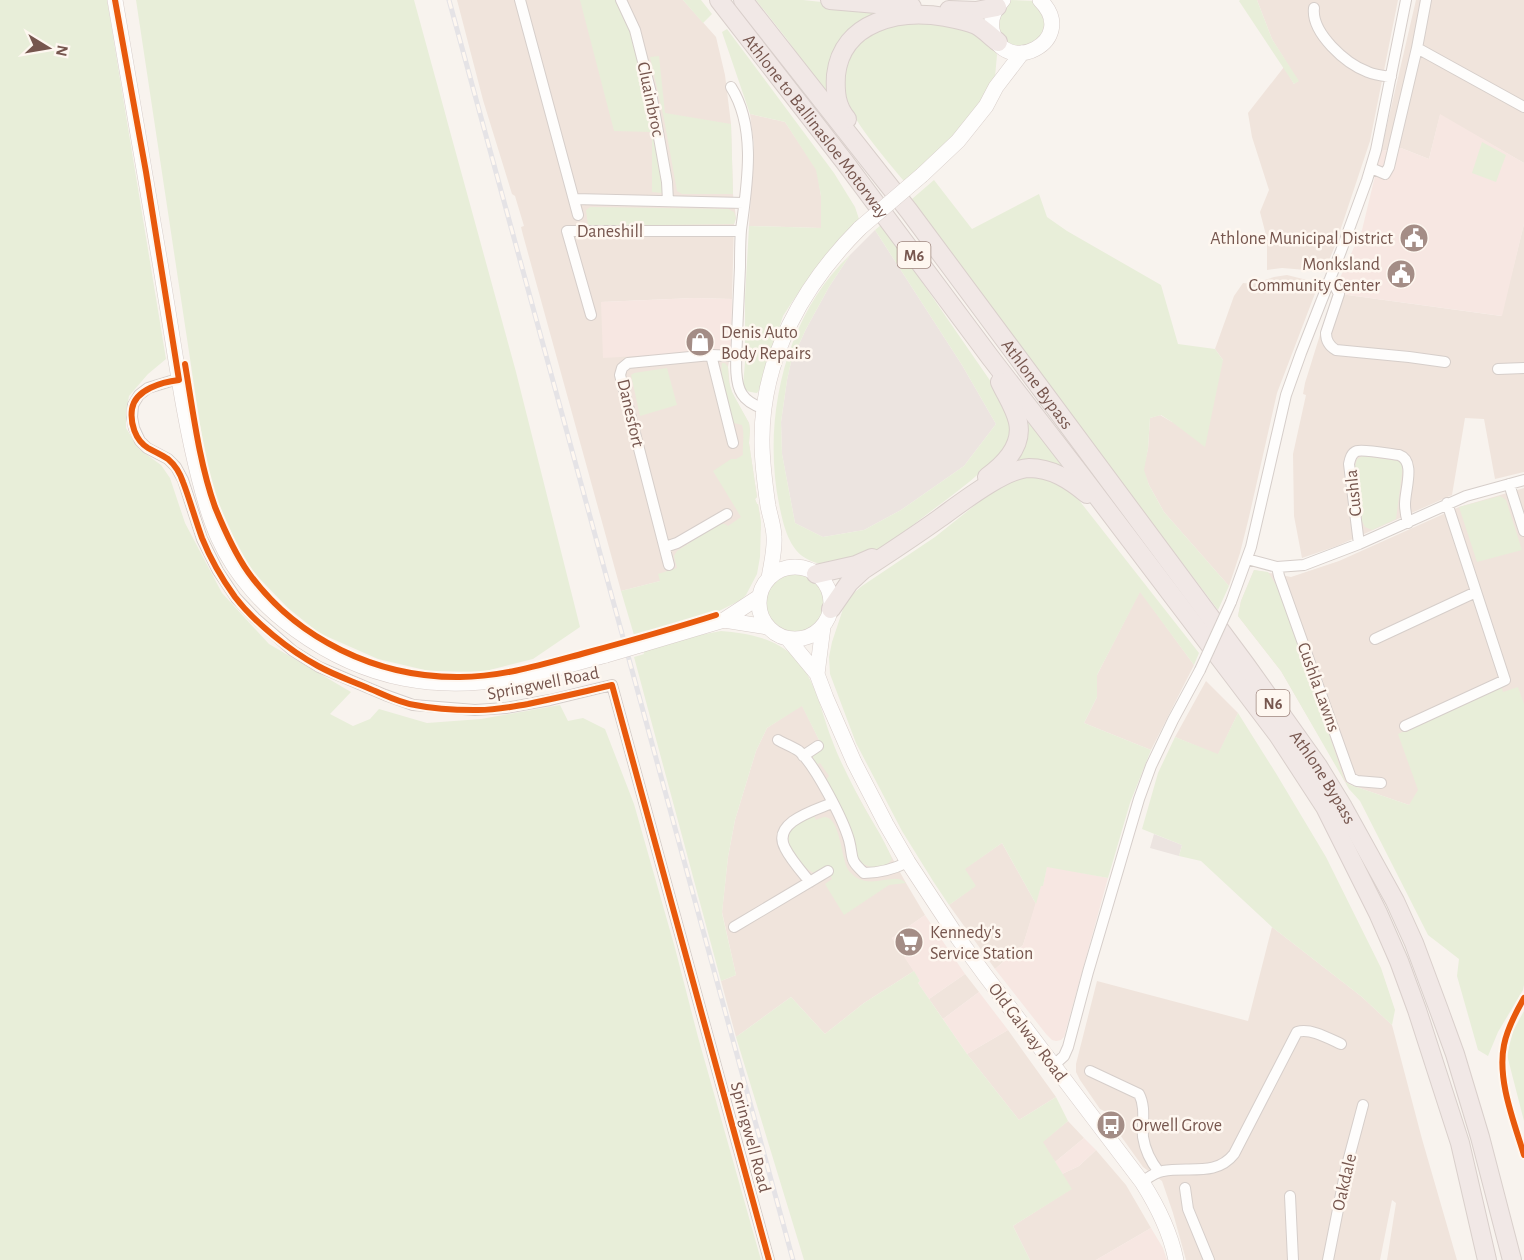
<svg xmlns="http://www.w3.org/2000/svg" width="1524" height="1260" font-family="'Alegreya Sans',sans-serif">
  <rect width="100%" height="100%" fill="#f8f3ee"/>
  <path fill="#f0e4dc" d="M457,0h226l33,37 9,38 6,49 2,70 3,24 -2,6 -2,75 -38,-1 -93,4 105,50 25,-3 -3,18 2,20 4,10 15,26 1,7 -1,13 8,54 -2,2 2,5h1l2,12 1,14 -97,50 -43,11 -98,-356 -2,-8 3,-1 -9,-30 -3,-2 -29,-94z
    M1257,0h141l-28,141 -35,105 -10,24h-19l-24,-2 -15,2v-31l-7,-27 9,-22 -17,-53 -4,-24 36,-46 10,17 4,-3 -26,-42z
    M1416,0h108v163l-84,-48 -11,44 -28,-11 -20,3z
    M750,114l35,8 32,48 4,26v32l-72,-2 5,-81z
    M1524,224v248l-29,7 -11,-60 -19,-1 -13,77 -115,51 -35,12 -8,-42 -1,-62 13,-59 -3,-1 2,-11 28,-90 168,23z
    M1287,275l32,8 -42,110 -28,124 -9,36 -11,33 -65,-74 -15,-27 -6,-15 5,-21 2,-31 10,-3 12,7 51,-62 -8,-11 19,-53 9,-13 9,1 22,-7z
    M1524,488v239l-115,78 -58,-20 -6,-3 -5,-10 -59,-101 -43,-55 3,-15 13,-31 37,7 48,-16 120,-54z
    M1140,591l54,74 -43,85 -67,-27 13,-26v-22z
    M1206,681l32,32 -20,42 -43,-18z
    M802,705l21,43 34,46 49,89 19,32 -33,23 22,33 -50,32 -39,31 -34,-37 -55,40 -15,-56 15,-6 -14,-63 6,-55 7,-37 21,-69 11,-23z
    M1002,843l34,61 -13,41 -28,24 -46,-64 26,-19 -11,-17z
    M1272,927l90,70 30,28 30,114 35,121h-70l9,-57 -4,-3 -12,60h-194l-13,-47 -11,-32 -19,-14 -25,-35 -3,-11 -9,-9 -6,-3 -20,-29 -4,-8v-8l21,-83 151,40z
    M965,974l14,18 -36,27 -14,-20z
    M1008,1030l48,67 -37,23 -52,-66z
    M1068,1121l16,17 -29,24 -13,-20z
    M1096,1150l30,35 25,43 -55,32h-66l-17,-34 58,-37 -9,-15 17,-8z"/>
  <path fill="#f7e7e2" d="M1440,114l84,49v61l-22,92 -169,-23 29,-63 19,-79 20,-3 28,11z
    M694,298l38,1 -1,50 -25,3 -103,6 -2,-56z
    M1047,866l61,12 -44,159 -3,3 -5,1 -4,-1 -6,-6 -51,-65 28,-24 18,-60h2z
    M925,915l40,59 -36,25 -11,-16 2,-2 -28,-43z
    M979,992l29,38 -41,24 -24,-35z
    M1084,1138l12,12 -17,16 -17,8 -7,-12z
    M1151,1228l12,20 4,12h-71z"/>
  <path fill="#ece4e0" d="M875,230l87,135 34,59 -32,42 -63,44 -37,20 -41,7 -28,-14 -13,-69 -1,-32 6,-42 4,-18 15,-33 23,-42 21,-32z
    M1154,834l28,11 -3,11 -29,-8z"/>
  <path fill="#e8eed9" d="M0,0h107l59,359 -18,15 -19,22 -3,17v15l13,21 22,16 9,13 15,45 37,70 47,51 82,48 -21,22 23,12 17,-7 9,-10 48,14 54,-4 79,-14 8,16 15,-3 22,11 29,75 41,144 23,89 63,223h-761z
    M136,0h278l102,372 64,255 -47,32 -51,13 -53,-1 -51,-12 -59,-26 -31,-25 -31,-32 -15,-19 -29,-66 -13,-66z
    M580,0h38l13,29 14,51 19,112 -2,1 -10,-1v-60l-38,-1z
    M683,0h18l11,14 -9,9z
    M756,0h47l84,9 -30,19 -23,76 -48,-66z
    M1010,0l24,1 12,20 -5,16 -13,9 -16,-1 -7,-4 -8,-14 2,-15z
    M1240,0h17l15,39 27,42 -5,3 -55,-83z
    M901,21l67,7 24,17 5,10 -2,22 -7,16 -27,38 -57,50c-16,-19 -56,-65 -60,-88 -1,-10 1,-18 3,-27 3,-11 10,-25 19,-32 6,-5 26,-10 35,-13z
    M727,29l107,144 21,34 4,12 -28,29 -39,54 -9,14 -17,51 -4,19 -5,7c-6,-1 -11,-1 -14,-7l2,-24v-64l4,-72 72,2v-32l-5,-26 -31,-48 -35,-8 -28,-82z
    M659,56l6,57 66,11 2,70h-51l-5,-3 -13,-72 -14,-62z
    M1482,142l24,13 -10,27 -24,-9z
    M934,180l38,49 67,-35 8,23 20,14 94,54 17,59 37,5 8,11 -18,87 -33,-25 -11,-7 -11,3 -2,31 -4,21 5,15 15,27 65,74 -11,24 -232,-307 -74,-104z
    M590,207l138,2 6,3 2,6 -2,6 -146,2 -2,-16z
    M882,224l127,184c1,7 4,22 3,28 -2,5 -8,15 -12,19 -5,6 -12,10 -17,15 -21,19 -43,34 -65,51 -14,11 -28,24 -44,32 -9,4 -39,11 -49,11 -5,0 -13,-2 -18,-5 -19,-10 -24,-36 -28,-55 -17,-85 6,-188 71,-249l-21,32 -23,42 -15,33 -4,18 -6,42 1,32 13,69 28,14 41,-7 37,-20 63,-44 32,-42 -34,-59 -87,-135z
    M722,363h3l3,4 1,15 3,10 17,31 1,7 -1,13 8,54 -2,2 2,5h1l3,18 -1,35 -3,17 -11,21 -5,5 -24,12 -83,23 -13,-44 39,-10 -2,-7 19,-6 -3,-12 3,-5 42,-27h6l3,2 13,-9 -28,-46 18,-12h5l7,-4c-1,-11 2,-19 -1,-30l-8,-2 -1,-2c-4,-15 -14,-45 -11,-58z
    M667,368l10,37 -37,11 -9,-41 3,-2z
    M1025,414l48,56 -68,-2z
    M1363,456l36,5 4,5 -7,53 -24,11 -7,-3 -3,-6 -7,-55 2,-7z
    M1045,476l26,14 128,163 -5,12 -54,-73 -43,83v22l-13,26 67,27 -21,53 -22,75 -61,-11 -4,19h-2l-5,18 -34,-61 -37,26 11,17 -27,19 -16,-24 -31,-50 -46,-88 -26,-69 -1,-17 3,-15 12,-36 5,-9 13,-11 73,-49 64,-51 14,-8z
    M1500,496l6,4 16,50 -45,12 -18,-55z
    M1254,570l14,2 8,13 3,-1 66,198 6,3 58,20 9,-15 -20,-56 103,-49 2,7 15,-5 6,17v281l-1,5 -25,42 -10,24 -10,-6 -21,-74 2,-17 -31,-24 -68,-134 -11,-12 -68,-118 -43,-55 3,-15z
    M764 604a32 32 0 1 1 64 0a32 32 0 1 1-64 0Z
    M721,631c25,2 55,7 73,26 22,22 27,55 38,83 6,17 15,34 23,50 11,23 29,47 37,69 -7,11 -23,10 -32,3h-2l-33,-81 4,-5 -9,-13 -6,3c-3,-12 0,-12 9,-18l-21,-42 -35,22 -11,23 -21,69 -7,37 -6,56 14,62 -15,6 -87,-324 10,-3 -1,-4 57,-15z
    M1238,713l39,62 49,82 55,111 14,42 -3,15 -30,-28 -90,-70 -71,-66 -22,-5 3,-11 -40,-16 16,-56 17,-36 43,17z
    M814,816l2,4c2,-1 7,-3 9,-3 16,1 16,44 24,54 19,23 45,-1 57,12l-17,2 -45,30 -19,-31 7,-5 -4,-10 -13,4c-14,-5 -36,-31 -22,-45 5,-5 15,-9 21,-12z
    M914,971l6,10 -2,2 49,71 52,66 37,-23 12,24 -25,21 29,47 -59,37 17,34h-226l-68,-223 55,-40 34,37 39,-31z
    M1524,1011v110l-17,-66 6,-24z"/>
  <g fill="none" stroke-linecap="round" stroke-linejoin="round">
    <g stroke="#d6ceca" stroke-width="12">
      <path id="street" d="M520,0l58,215
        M621,0l14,30 16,63 16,89 1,19
        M1314,8c-3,25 32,56 54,64 7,3 16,4 23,5
        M1417,48l107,59
        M731,87c26,41 16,98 10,143 -1,12 -1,25 -1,37 -1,23 -2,45 -3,68 0,16 -4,46 5,59 4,7 14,12 22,15
        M1371,168l14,6 4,-7 28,-119 9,-48
        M574,199l170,4
        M1329,281l5,3 5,10 -13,39c0,8 3,13 10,17l73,7 36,5
        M591,315l-24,-84h174
        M711,355l22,88
        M1498,369l26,-1
        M179,380l-8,1 -23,7 -9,7 -6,10 -1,12 2,11 6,13 7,7 21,11 8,8 7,13 19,59 16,32 18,27 19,20 38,33 26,16 66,28 28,10 62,5 31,-2 44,-8 62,-15 157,575
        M1509,484l15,47
        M1359,544l-10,-80c1,-5 2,-11 8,-13 7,-2 33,3 42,4 17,6 6,34 6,49 0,6 1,12 3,19
        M665,547l12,-4 50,-29
        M1247,559l30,8 27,-2 55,-21 107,-48 58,-16
        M669,565l-49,-190 2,-7 6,-5 83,-8 26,1
        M1277,567l2,9 72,202 6,3 24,2
        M1231,602l20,-55 35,-152 15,-42 40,-102 26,-71 9,-30 30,-150
        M1375,639l101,-47
        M1405,726l100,-46 -58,-177
        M778,740c7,4 15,7 21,11 16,14 44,68 50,89 5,19 -1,18 15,33 15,0 30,-4 44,-11
        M803,756l15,-10
        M810,882c-9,-11 -19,-22 -25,-34 -14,-26 31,-38 47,-45
        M734,927l94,-56
        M1054,1065l10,-9 4,-9 20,-75 51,-173 12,-33 22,-46 27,-50
        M1090,1071l49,23c7,13 3,29 4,43 2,13 8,25 16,35
        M1142,1182c6,-4 13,-10 21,-11 25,-5 53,6 71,-17l63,-122c14,-4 31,6 44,12
        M1185,1188l3,21 21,51
        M1290,1196l3,64
        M1328,1260l18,-91 17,-64"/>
    </g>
    <g stroke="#d8ceca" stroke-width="16">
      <path id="secondary" d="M115,0c18,103 36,207 53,311 9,55 17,112 31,167 5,20 11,42 20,61 16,36 45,68 77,91 70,51 143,63 227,46 28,-5 55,-14 83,-21
        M1003,0c-8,8 -13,18 -11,30 11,49 89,11 48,-30
        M922,175l36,-34 28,-35 10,-19 26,-34
        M759 603a36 36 0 1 1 72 0a36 36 0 1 1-72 0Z
        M769,578c2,-13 6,-28 5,-41 0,-10 -4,-21 -6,-31 -3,-21 -6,-43 -6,-64 -1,-83 41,-157 98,-214
        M724,620l43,7
        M788,639l29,35 9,24 28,64 32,62 22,38 50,76 27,37 157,207c16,25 28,49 34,78
        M640,645l84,-25 35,-23
        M817,674l6,-47"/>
    </g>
    <g stroke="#d9cfcb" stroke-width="20">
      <g id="highway">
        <path id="s1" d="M719,0l125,161 146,196 91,118 197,260 47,72 53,106 21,48 18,49 43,133 27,117"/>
        <path id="s2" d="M743,0l166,211 337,454 72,101 25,41 52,94 19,42 25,67 16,44 25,83 32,123"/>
        <path d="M830,0l82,7"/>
        <path d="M949,10l27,1 21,-4"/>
        <path d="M847,119c-11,-13 -12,-27 -11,-44 6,-54 64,-66 109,-58 10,2 21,4 31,8 8,4 15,12 22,17"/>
        <path d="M987,477c18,-13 36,-32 31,-55 -3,-14 -12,-27 -18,-40"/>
        <path d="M816,574l40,-9 16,-7"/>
        <path d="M831,609l18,-26 14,-13c26,-17 52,-34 77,-52 21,-15 64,-49 89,-50 23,0 41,12 58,26"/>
      </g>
    </g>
    <use href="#street" stroke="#fefdfc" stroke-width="10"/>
    <use href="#secondary" stroke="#fefdfc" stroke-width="15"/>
    <use href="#highway" stroke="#f1e8e6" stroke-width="18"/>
    <g stroke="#e5e3e6" stroke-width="5">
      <path id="rail" d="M449,0l344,1260"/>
    </g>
    <use href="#rail" stroke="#fef7f0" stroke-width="3" stroke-dasharray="9" stroke-linecap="butt"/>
    <g stroke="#d6ceca" stroke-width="12" stroke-linecap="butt">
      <path id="street-bridge" d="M1200,670l31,-68"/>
    </g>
    <g stroke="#d8ceca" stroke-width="16" stroke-linecap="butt">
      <path id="secondary-bridge" d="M860,228l62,-53
        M606,655l34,-10"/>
    </g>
    <use href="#street-bridge" stroke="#fefdfc" stroke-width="10"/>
    <use href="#secondary-bridge" stroke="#fefdfc" stroke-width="15"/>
    <g stroke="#fef7f0" stroke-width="10">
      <path id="cycleway" d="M115,0l31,172 33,208c-16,2 -44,9 -47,29 -2,14 3,31 16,39 7,4 14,7 20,11 7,6 12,14 15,23 7,18 12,37 19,56 8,20 20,41 33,59 19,25 55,54 83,69 16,9 34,15 50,22 15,6 31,15 47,17 19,4 40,5 59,5 18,1 36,-3 54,-6 28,-6 56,-12 84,-19l157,575
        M185,364c8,47 14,98 30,143 9,22 19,45 33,65 48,67 129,106 212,105 42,0 84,-13 125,-24 44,-12 87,-24 131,-38
        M1524,998c-8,14 -17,31 -20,47 -7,35 10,77 20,110"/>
    </g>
    <use href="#cycleway" stroke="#e8590c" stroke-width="6"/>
  </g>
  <defs>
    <g id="civic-disc" transform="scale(1.5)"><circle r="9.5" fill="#a48d86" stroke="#fef7f0"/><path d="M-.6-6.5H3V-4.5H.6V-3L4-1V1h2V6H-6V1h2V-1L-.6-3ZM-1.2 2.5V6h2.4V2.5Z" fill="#fff"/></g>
    <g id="shop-disc" transform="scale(1.5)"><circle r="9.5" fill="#a48d86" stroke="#fef7f0"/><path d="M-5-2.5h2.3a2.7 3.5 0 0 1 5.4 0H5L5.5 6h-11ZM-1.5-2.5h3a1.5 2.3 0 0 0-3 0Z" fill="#fff"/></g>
    <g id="supermarket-disc" transform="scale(1.5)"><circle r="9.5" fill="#a48d86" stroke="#fef7f0"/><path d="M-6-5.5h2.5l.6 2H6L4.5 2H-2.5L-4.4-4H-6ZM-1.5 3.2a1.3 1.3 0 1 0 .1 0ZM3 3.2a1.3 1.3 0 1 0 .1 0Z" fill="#fff"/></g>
    <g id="bus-disc" transform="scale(1.5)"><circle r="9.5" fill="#a48d86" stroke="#fef7f0"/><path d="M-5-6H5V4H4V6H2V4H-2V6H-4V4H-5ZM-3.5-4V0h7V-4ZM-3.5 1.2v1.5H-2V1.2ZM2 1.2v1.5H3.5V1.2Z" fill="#fff"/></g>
  </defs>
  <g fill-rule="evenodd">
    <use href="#civic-disc" x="1414" y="238"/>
    <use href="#civic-disc" x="1401" y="274"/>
    <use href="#shop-disc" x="700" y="342"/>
    <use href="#supermarket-disc" x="909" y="942"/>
    <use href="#bus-disc" x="1111" y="1125"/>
  </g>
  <g text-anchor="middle" stroke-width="5" stroke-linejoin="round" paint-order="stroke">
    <g fill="#fef7f0" stroke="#9f867f" stroke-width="1.5">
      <rect x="897.5" y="242" width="33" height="26" rx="4.5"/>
      <rect x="1256.5" y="690" width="33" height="26" rx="4.5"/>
    </g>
    <g font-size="16" font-weight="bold" fill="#76564e">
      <text x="914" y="261">M6</text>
      <text x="1273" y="709">N6</text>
    </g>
    <g font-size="18" fill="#76564e" stroke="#fef7f0">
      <text transform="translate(651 99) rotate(78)" y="6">Cluainbroc</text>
      <text dy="6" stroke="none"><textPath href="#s1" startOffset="159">Athlone to Ballinasloe Motorway</textPath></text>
      <text x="610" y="237">Daneshill</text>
      <text dy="6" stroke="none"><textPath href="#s2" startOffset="484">Athlone Bypass</textPath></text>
      <text transform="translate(631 413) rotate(77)" y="6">Danesfort</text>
      <text transform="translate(1353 493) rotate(-96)" y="6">Cushla</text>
      <text transform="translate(543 683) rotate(-11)" y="6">Springwell Road</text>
      <text transform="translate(1319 687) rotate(70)" y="6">Cushla Lawns</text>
      <text dy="6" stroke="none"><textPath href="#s2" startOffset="970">Athlone Bypass</textPath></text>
      <text transform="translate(1028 1032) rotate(53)" y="6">Old Galway Road</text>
      <text transform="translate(751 1137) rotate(75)" y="6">Springwell Road</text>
      <text transform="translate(1344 1182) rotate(-77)" y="6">Oakdale</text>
    </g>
    <g font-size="18" fill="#76564e" stroke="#fef7f0" text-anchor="start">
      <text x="1393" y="244" text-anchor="end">Athlone Municipal District</text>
      <text x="1380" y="270" text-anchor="end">Monksland<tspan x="1380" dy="21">Community Center</tspan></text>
      <text x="721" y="338">Denis Auto<tspan x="721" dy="21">Body Repairs</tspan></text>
      <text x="930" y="938">Kennedy's<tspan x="930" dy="21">Service Station</tspan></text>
      <text x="1132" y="1131">Orwell Grove</text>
    </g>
  </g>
  <g transform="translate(48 48) rotate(101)" stroke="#fef7f0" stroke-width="4.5" paint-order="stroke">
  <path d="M0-4.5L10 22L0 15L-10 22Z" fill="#76564e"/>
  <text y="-9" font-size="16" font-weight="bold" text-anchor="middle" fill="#76564e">N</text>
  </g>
</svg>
